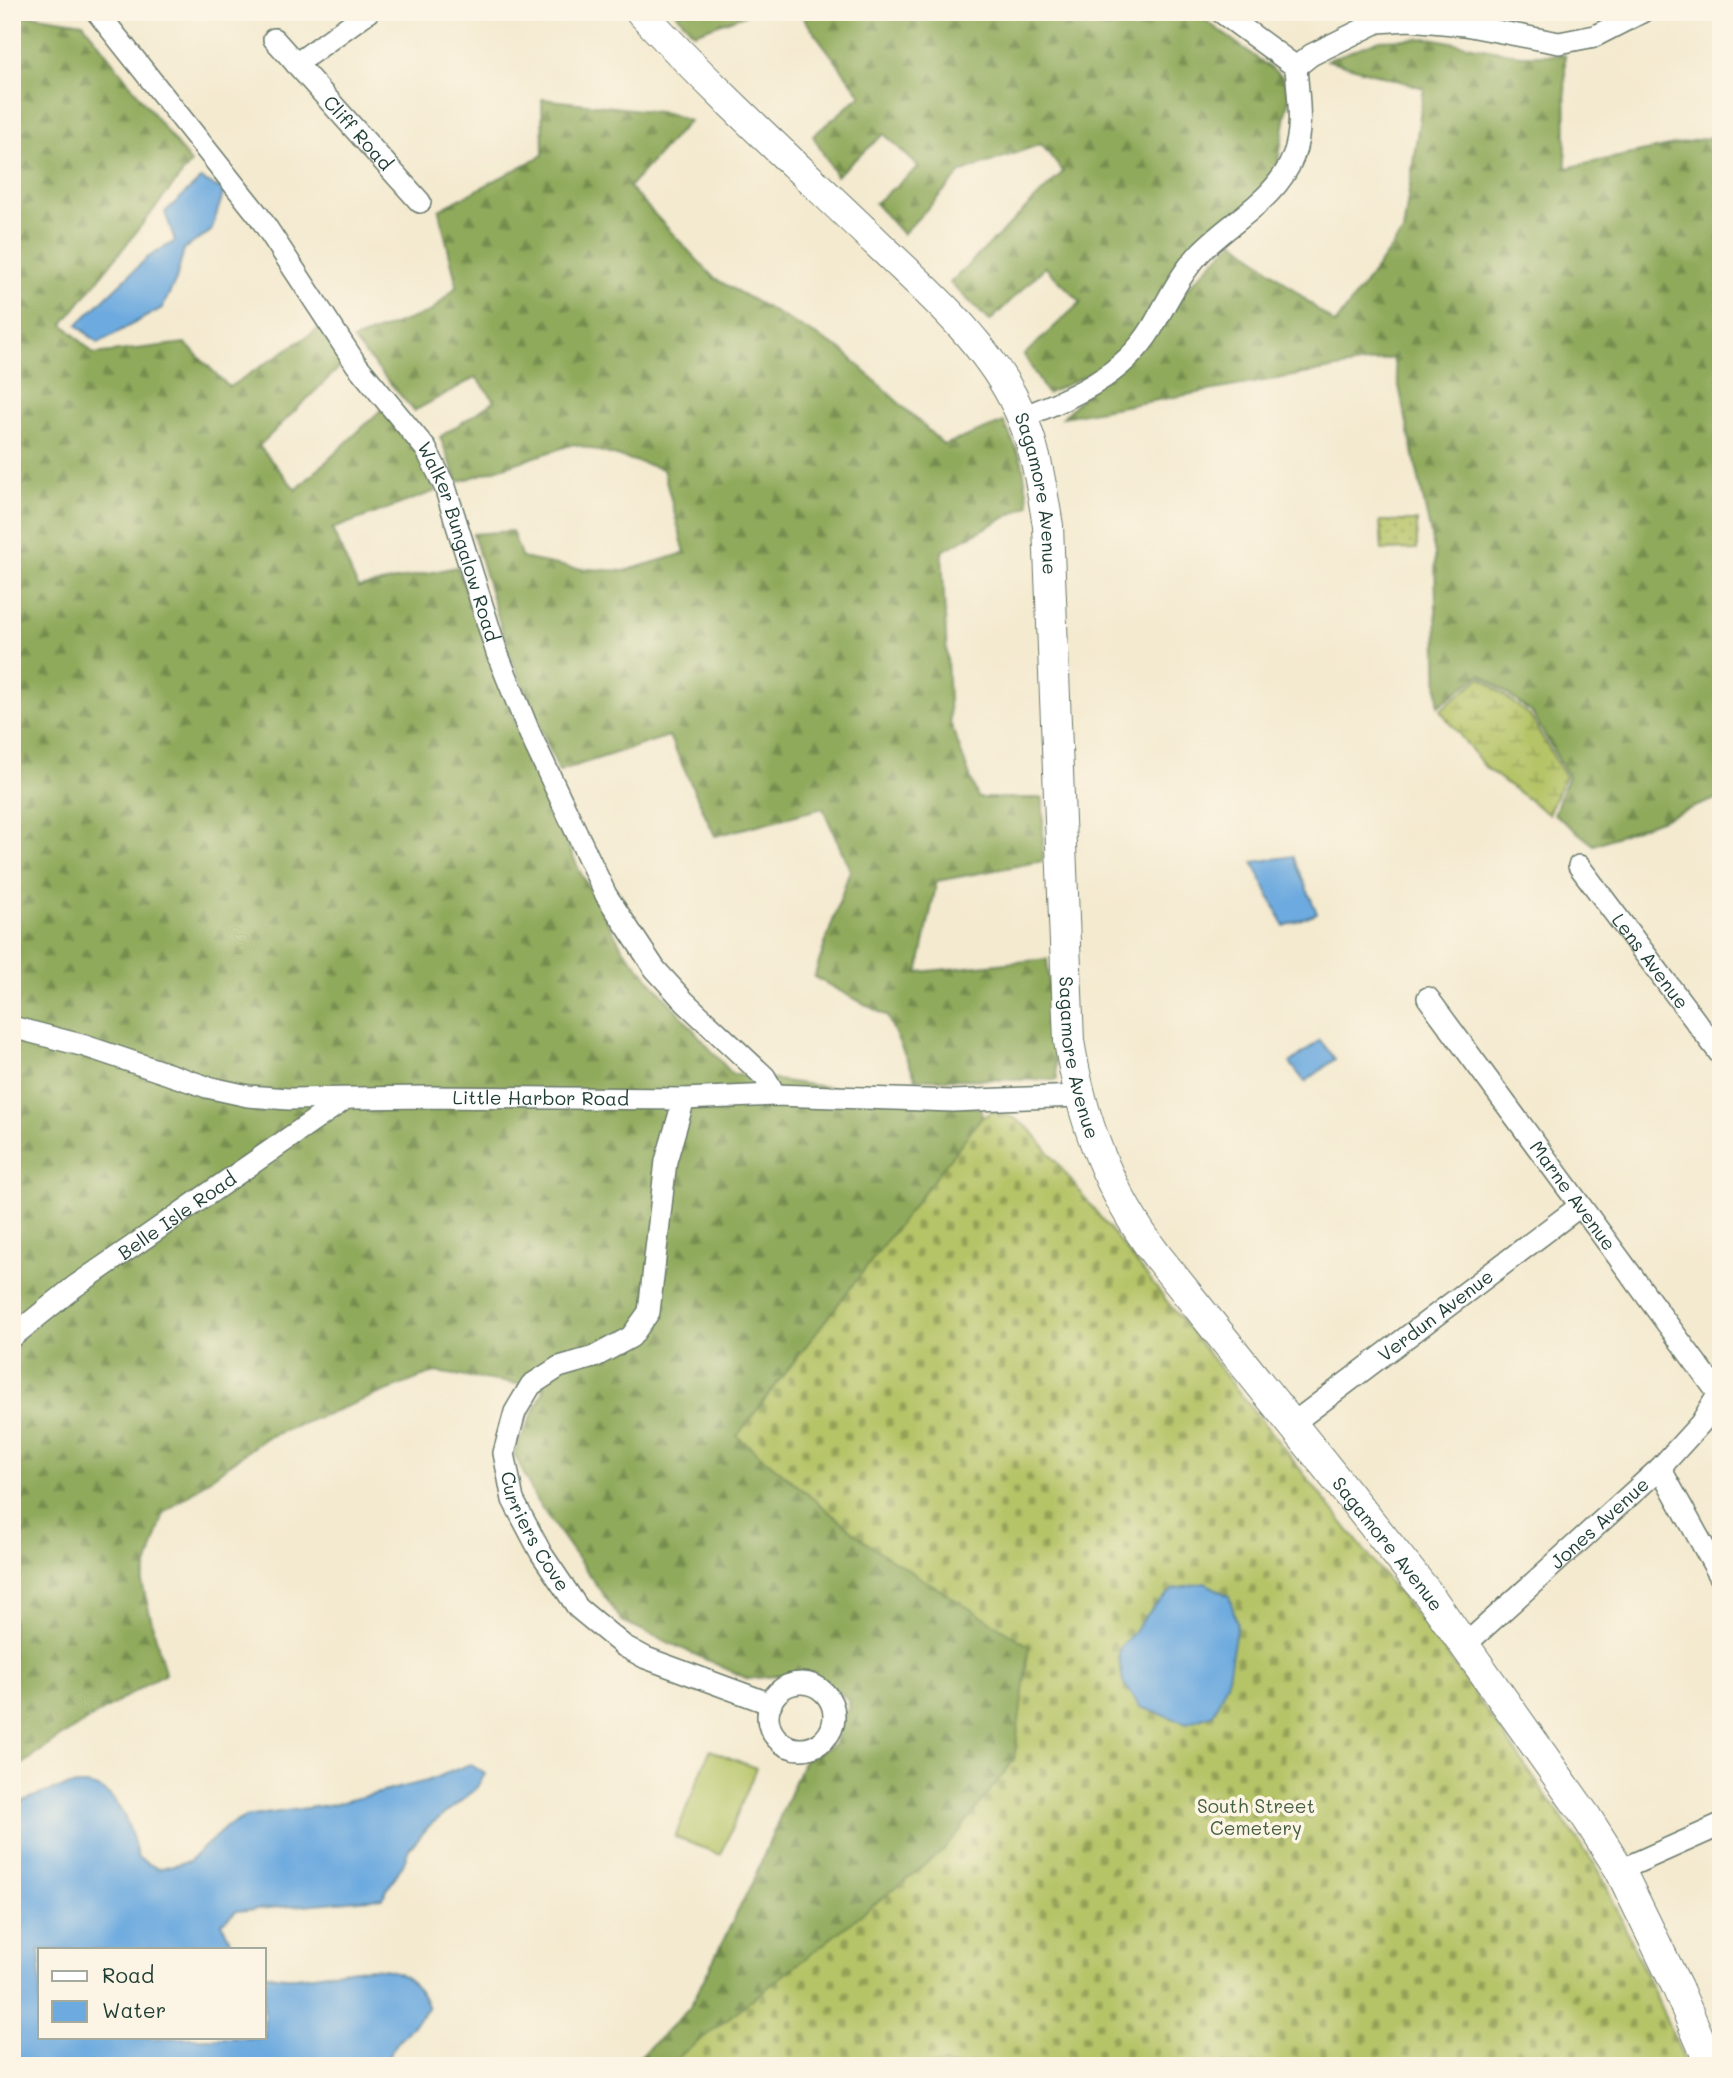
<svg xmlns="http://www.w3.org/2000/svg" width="1733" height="2078" font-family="Mali,sans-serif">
  <defs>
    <pattern id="forest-firs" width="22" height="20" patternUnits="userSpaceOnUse" patternTransform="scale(1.75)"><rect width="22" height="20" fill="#90aa5c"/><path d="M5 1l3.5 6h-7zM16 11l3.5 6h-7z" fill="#758c4d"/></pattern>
    <pattern id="wetland-marsh" width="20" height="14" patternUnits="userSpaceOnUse" patternTransform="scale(1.75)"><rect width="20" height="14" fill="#b6c467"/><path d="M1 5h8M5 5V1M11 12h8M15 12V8" fill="none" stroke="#93a056"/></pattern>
    <pattern id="cemetery-stones" width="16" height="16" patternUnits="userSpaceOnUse" patternTransform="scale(1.75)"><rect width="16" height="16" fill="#b6c467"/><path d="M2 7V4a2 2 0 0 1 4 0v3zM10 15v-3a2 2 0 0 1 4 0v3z" fill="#93a056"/></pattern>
    <pattern id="park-dots" width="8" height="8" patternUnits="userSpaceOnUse" patternTransform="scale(1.75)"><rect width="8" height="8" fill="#b6c467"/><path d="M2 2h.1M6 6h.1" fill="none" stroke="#93a056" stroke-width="1.8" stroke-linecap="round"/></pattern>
  </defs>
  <rect width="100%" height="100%" fill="#fcf5e5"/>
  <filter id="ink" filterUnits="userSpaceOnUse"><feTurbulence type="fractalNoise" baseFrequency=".0143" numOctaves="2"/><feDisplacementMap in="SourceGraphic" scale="14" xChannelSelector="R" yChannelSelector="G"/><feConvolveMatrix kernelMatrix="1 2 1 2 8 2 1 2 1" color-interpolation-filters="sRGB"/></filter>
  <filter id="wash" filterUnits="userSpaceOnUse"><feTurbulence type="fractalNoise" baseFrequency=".00686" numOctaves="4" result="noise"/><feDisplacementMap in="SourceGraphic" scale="28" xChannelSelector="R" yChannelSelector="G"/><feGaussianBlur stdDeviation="1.57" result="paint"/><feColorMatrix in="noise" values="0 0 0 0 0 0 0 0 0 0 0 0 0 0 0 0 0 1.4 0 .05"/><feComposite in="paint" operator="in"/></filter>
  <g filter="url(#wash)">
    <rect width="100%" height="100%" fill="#f4ead0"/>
    <path fill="url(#forest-firs)" stroke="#587448" stroke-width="2" d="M12,12l71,11 108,140 -128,161 31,30 91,-11 44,44 91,-59 26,33 -87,85 37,44 86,-81 37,45 17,37 -104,38 26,59 99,-21 63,168 59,135 44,79 109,125 250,34 -2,44 64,470 -30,183 -306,261h-78l59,-57 64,-128 51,-121 30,-15 16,-44 -37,-29 -65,7 -126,-58 -86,-121 -22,-47 31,-65 -110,-16 -170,66 -101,75 -22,70 23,90 -108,66 -45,33z
      M675,12h78l-59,21z
      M799,12h395l89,65 6,20 -13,77 -119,130 -47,60 -63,30 -23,-39 57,-53 -36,-35 -55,54 -40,-38 113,-111 -22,-28 -79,28 -59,62 -28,-31 44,-36 -35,-33 -48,42 -23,-40 48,-41z
      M1430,38l90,17h45l1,113 155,-33v662l-127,48 -40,-31 14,-38 -36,-63 -51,-39 -43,32 -3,-152 -42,-196 -330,59 171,-177 101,84 68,-92 21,-144 -97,-28 53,-20z
      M542,99l125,14 22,8 -60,66 85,91 128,72 102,95 60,-23 18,39 7,44 -87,46 8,171 28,76h65v63l-106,20 -19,91 129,-13 10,121 -141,-1 -29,-63 -73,-39 36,-107 -27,-62 -108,28 -46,-100 -110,35 -51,-121 -35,-116 39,-3 10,27 50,10 52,3 61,-18 -22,-84 -89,-25 -116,38 -18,-45 55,-36 -19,-24 -62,34 -61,-71 79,-29 25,-25 -18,-76 104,-55z"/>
    <path fill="url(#wetland-marsh)" stroke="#6a804e" stroke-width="2" d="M1481,677l49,39 35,60 -17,38 -62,-46 -46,-58z"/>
    <path fill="url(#cemetery-stones)" stroke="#6a804e" stroke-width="2" d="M993,1111l21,7 17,12 414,522 155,220 87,194h-1020l278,-217 69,-89 15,-114 -157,-99 -135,-111 243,-317z"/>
    <path fill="url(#park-dots)" stroke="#6a804e" stroke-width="2" d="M1380,521h37v28l-35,1z"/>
    <path fill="#b6c467" stroke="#6a804e" stroke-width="2" d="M710,1750l46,18 -35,87 -46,-18z"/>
    <path fill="#6daadf" stroke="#46748a" stroke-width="2" d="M201,179l23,12 -13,40 -27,18 -8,31 -14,28 -64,35 -21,-18 70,-67 28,-17 -10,-29z
      M1293,856l24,57 -33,13 -31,-64z
      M1320,1040l15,19 -30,23 -15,-19z
      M1205,1583l24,13 8,27 -10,60 -14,31 -26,9 -47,-16 -17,-25 -5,-31 37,-46 19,-16z
      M470,1764l15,10 -10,16 -46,36 -20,23 -6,15 -21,34 -146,13 -14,12 12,27h-194v88h224v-65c48,20 137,-42 164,35l-31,35 -15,23h-370v-261c76,-30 104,-36 126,53l20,11 31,-8 37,-34 19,-10 89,-13 93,-23z"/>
  </g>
  <g filter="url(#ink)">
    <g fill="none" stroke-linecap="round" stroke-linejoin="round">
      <g stroke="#6a7a6b" stroke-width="24">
        <g id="minor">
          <path id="s1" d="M97,12l162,204 97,148 70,85 19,38 52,166 33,81 76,161 49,74 30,33 80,75 10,18"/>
          <path id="s2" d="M274,39l146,163"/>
          <path d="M296,64l72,-52"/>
          <path d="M1296,67l15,-12 67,-33 31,-2 56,5 94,18 36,-7 47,-24"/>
          <path d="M1022,417c50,-19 101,-41 130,-89 15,-26 28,-54 49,-76 30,-31 76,-53 92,-95 11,-29 5,-60 3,-90l-75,-55"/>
          <path id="s3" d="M1579,866l142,189"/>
          <path id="s4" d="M1428,998l290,395"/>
          <path id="s5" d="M12,1027l73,19 122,41 41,9 41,3 136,-2 259,2 91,-4 178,6 125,-5"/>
          <path id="s6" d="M684,1099l-18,62 -17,151 -18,25 -37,20 -35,10 -28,18 -16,27 -11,41 9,47 28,53 37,55 46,38 22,12 125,46"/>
          <path id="s7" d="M12,1337l62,-50 271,-188"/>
          <path id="s8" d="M1292,1424l288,-218"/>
          <path d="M1660,1468l61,110"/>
          <path id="s9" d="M1466,1644l194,-176 41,-45 20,-33"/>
          <circle cx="801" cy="1716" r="33"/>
          <path d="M1620,1870l101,-45"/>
        </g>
      </g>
      <g stroke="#6a7a6b" stroke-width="32">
        <g id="secondary">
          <path id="s10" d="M641,12c75,81 157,155 236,231 49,47 104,94 136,155 21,39 28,84 35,128l21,515c13,80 39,150 88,215l269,335 161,227 33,52 57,117 34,79"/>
        </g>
      </g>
      <use href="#minor" stroke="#fff" stroke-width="21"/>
      <use href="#secondary" stroke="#fff" stroke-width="30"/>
    </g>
  </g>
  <g text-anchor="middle" stroke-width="7" stroke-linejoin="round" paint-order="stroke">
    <g font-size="19" fill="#1f3d34" stroke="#fcf5e5">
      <text dy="7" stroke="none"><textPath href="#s2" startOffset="126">Cliff Road</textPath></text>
      <text dy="7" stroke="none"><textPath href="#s10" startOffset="637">Sagamore Avenue</textPath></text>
      <text dy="7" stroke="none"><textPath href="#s1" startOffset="646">Walker Bungalow Road</textPath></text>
      <text dy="7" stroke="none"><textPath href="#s3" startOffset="119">Lens Avenue</textPath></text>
      <text dy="7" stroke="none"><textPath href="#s10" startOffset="1204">Sagamore Avenue</textPath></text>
      <text dy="7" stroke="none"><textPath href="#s5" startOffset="539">Little Harbor Road</textPath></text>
      <text dy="7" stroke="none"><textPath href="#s4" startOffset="245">Marne Avenue</textPath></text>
      <text dy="7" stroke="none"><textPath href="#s7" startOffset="205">Belle Isle Road</textPath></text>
      <text dy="7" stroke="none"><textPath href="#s8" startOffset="180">Verdun Avenue</textPath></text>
      <text dy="7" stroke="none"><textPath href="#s9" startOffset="180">Jones Avenue</textPath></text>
      <text dy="7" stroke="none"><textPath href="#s6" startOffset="518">Curriers Cove</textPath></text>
      <text dy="7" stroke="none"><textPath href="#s10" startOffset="1790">Sagamore Avenue</textPath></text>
    </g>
    <g font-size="19" fill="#455f41" stroke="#fcf5e5">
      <text x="1256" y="1813">South Street<tspan x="1256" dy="22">Cemetery</tspan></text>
    </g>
  </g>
  <rect width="1733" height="2078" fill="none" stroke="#fcf5e5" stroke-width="42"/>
  <rect x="38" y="1948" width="228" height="91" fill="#fcf5e5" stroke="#a4ab9e" stroke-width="2"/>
  <rect x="52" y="1971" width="35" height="10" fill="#ffffff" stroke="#a4ab9e" stroke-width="2"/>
  <text x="102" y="1983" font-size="21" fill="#1f3d34">Road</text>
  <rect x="52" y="2001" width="35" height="21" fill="#6daadf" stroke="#a4ab9e" stroke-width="2"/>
  <text x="102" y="2018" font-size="21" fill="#1f3d34">Water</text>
</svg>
